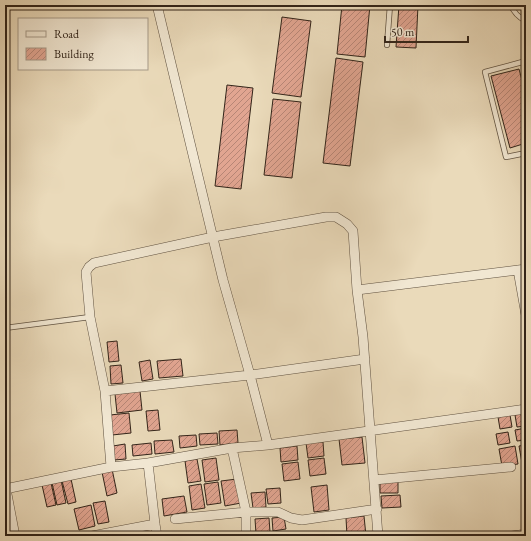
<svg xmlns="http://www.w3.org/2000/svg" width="531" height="541" font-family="'EB Garamond',serif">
  <defs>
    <pattern id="building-hatch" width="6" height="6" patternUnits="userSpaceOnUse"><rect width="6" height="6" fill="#e1a591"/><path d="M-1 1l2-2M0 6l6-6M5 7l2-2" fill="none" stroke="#b78676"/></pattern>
  </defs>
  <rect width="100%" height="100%" fill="#eadaba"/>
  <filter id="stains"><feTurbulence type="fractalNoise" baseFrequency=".005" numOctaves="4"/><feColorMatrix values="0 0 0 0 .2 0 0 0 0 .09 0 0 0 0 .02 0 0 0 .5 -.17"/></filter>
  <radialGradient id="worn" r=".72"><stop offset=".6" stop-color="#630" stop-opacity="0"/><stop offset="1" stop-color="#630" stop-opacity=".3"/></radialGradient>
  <path fill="url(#building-hatch)" stroke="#322419" d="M342,5h28l-5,52 -28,-3z
    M399,5h19l-2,43 -20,-1z
    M282,17l29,4 -10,76 -29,-4z
    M336,58l27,4 -13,104 -27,-3z
    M519,69l7,27v47l-16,5 -19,-72z
    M227,85l26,3 -12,101 -26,-3z
    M273,99l28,3 -9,76 -28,-3z
    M117,341l2,20 -10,1 -2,-20z
    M181,359l2,17 -24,2 -2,-17z
    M150,360l3,19 -11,2 -3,-19z
    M121,365l2,18 -12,1 -1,-18z
    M140,391l2,19 -25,3 -2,-19z
    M158,410l2,20 -12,1 -2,-20z
    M129,413l2,20 -19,2 -2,-20z
    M526,413v13l-9,1 -2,-12z
    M510,415l2,12 -12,2 -2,-12z
    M526,428v12l-9,1 -2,-11z
    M237,430l1,13 -18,2 -1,-14z
    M508,432l2,11 -12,2 -2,-11z
    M217,433l1,11 -18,1 -1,-11z
    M196,435l1,11 -17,2 -1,-12z
    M362,437l3,26 -23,2 -3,-26z
    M172,440l2,12 -19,2 -1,-13z
    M323,442l1,14 -16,2 -2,-15z
    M151,443l1,11 -19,2 -1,-11z
    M125,444l1,15 -12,1 -1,-14z
    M526,445v17l-4,1 -3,-17z
    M297,446l1,14 -17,2 -1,-14z
    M515,446l3,18 -16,2 -3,-17z
    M216,458l3,22 -14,2 -3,-22z
    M324,458l2,16 -16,2 -2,-16z
    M197,459l4,22 -13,2 -3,-22z
    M298,462l2,17 -16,2 -2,-17z
    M112,469l5,24 -10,3 -5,-24z
    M71,479l5,23 -8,2 -6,-23z
    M237,479l4,24 -16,3 -4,-25z
    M61,480l5,23 -9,2 -5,-22z
    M380,481h18v12h-18z
    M218,482l3,21 -14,2 -3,-21z
    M51,483l5,22 -9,2 -5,-22z
    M201,484l4,24 -13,2 -3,-24z
    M327,485l2,25 -15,2 -3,-25z
    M280,488l1,15 -13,1 -2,-15z
    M265,492l1,15 -13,1 -2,-15z
    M400,495l1,12 -19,1 -1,-12z
    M184,496l3,16 -23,4 -2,-17z
    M105,501l4,21 -11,2 -5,-21z
    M91,505l4,21 -16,4 -5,-21z
    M364,516l2,20h-19l-1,-18z
    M284,517l2,12 -13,2 -1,-13z
    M269,518l1,14 -14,2 -1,-15z"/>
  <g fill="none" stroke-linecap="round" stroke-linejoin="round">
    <g stroke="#605241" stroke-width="6">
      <path id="lane" d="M511,5c3,8 7,12 15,16
        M387,45l3,-40
        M526,61l-41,11 21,85 20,-4
        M5,328l85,-11"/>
    </g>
    <g stroke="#605241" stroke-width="10">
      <path id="street" d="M157,5l66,275 27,95 18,70
        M518,270l8,45
        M357,290l169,-21
        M105,391l145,-16 115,-16
        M232,448l14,64v24
        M111,467l-6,-76 -15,-74 -4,-45 3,-5 5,-4 119,-26 113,-20h10l11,7 6,7 4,59 6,47 15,199
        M374,480l137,-13
        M5,489l106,-22 37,-4
        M6,489l9,47
        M175,519l71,-7h32l13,6 11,2 75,-11
        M92,536l63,-12
        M157,536l-2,-12 -7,-61 84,-15 36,-3 258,-36
        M512,536l14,-2"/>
    </g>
    <use href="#lane" stroke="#f1e7d2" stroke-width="4.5"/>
    <use href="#street" stroke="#f1e7d2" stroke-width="9"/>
  </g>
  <rect width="531" height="541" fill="none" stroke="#eadaba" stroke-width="20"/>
  <rect x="6" y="6" width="519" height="529" fill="none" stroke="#322419" stroke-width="2"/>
  <rect x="10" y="10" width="511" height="521" fill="none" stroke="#322419"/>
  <rect x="18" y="18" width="130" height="52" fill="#f1e7d2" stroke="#a59988"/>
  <rect x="26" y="31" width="20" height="6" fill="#f1e7d2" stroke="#a59988"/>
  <text x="54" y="38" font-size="12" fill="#322419">Road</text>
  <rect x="26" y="48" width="20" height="12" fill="url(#building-hatch)" stroke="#a59988"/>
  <text x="54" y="58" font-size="12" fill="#322419">Building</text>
  <path d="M385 36v6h83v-6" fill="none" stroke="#322419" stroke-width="2"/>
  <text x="391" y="36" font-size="12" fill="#322419" stroke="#f1e7d2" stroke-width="3" paint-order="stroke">50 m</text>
  <rect width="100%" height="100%" filter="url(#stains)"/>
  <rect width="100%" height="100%" fill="url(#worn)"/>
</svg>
